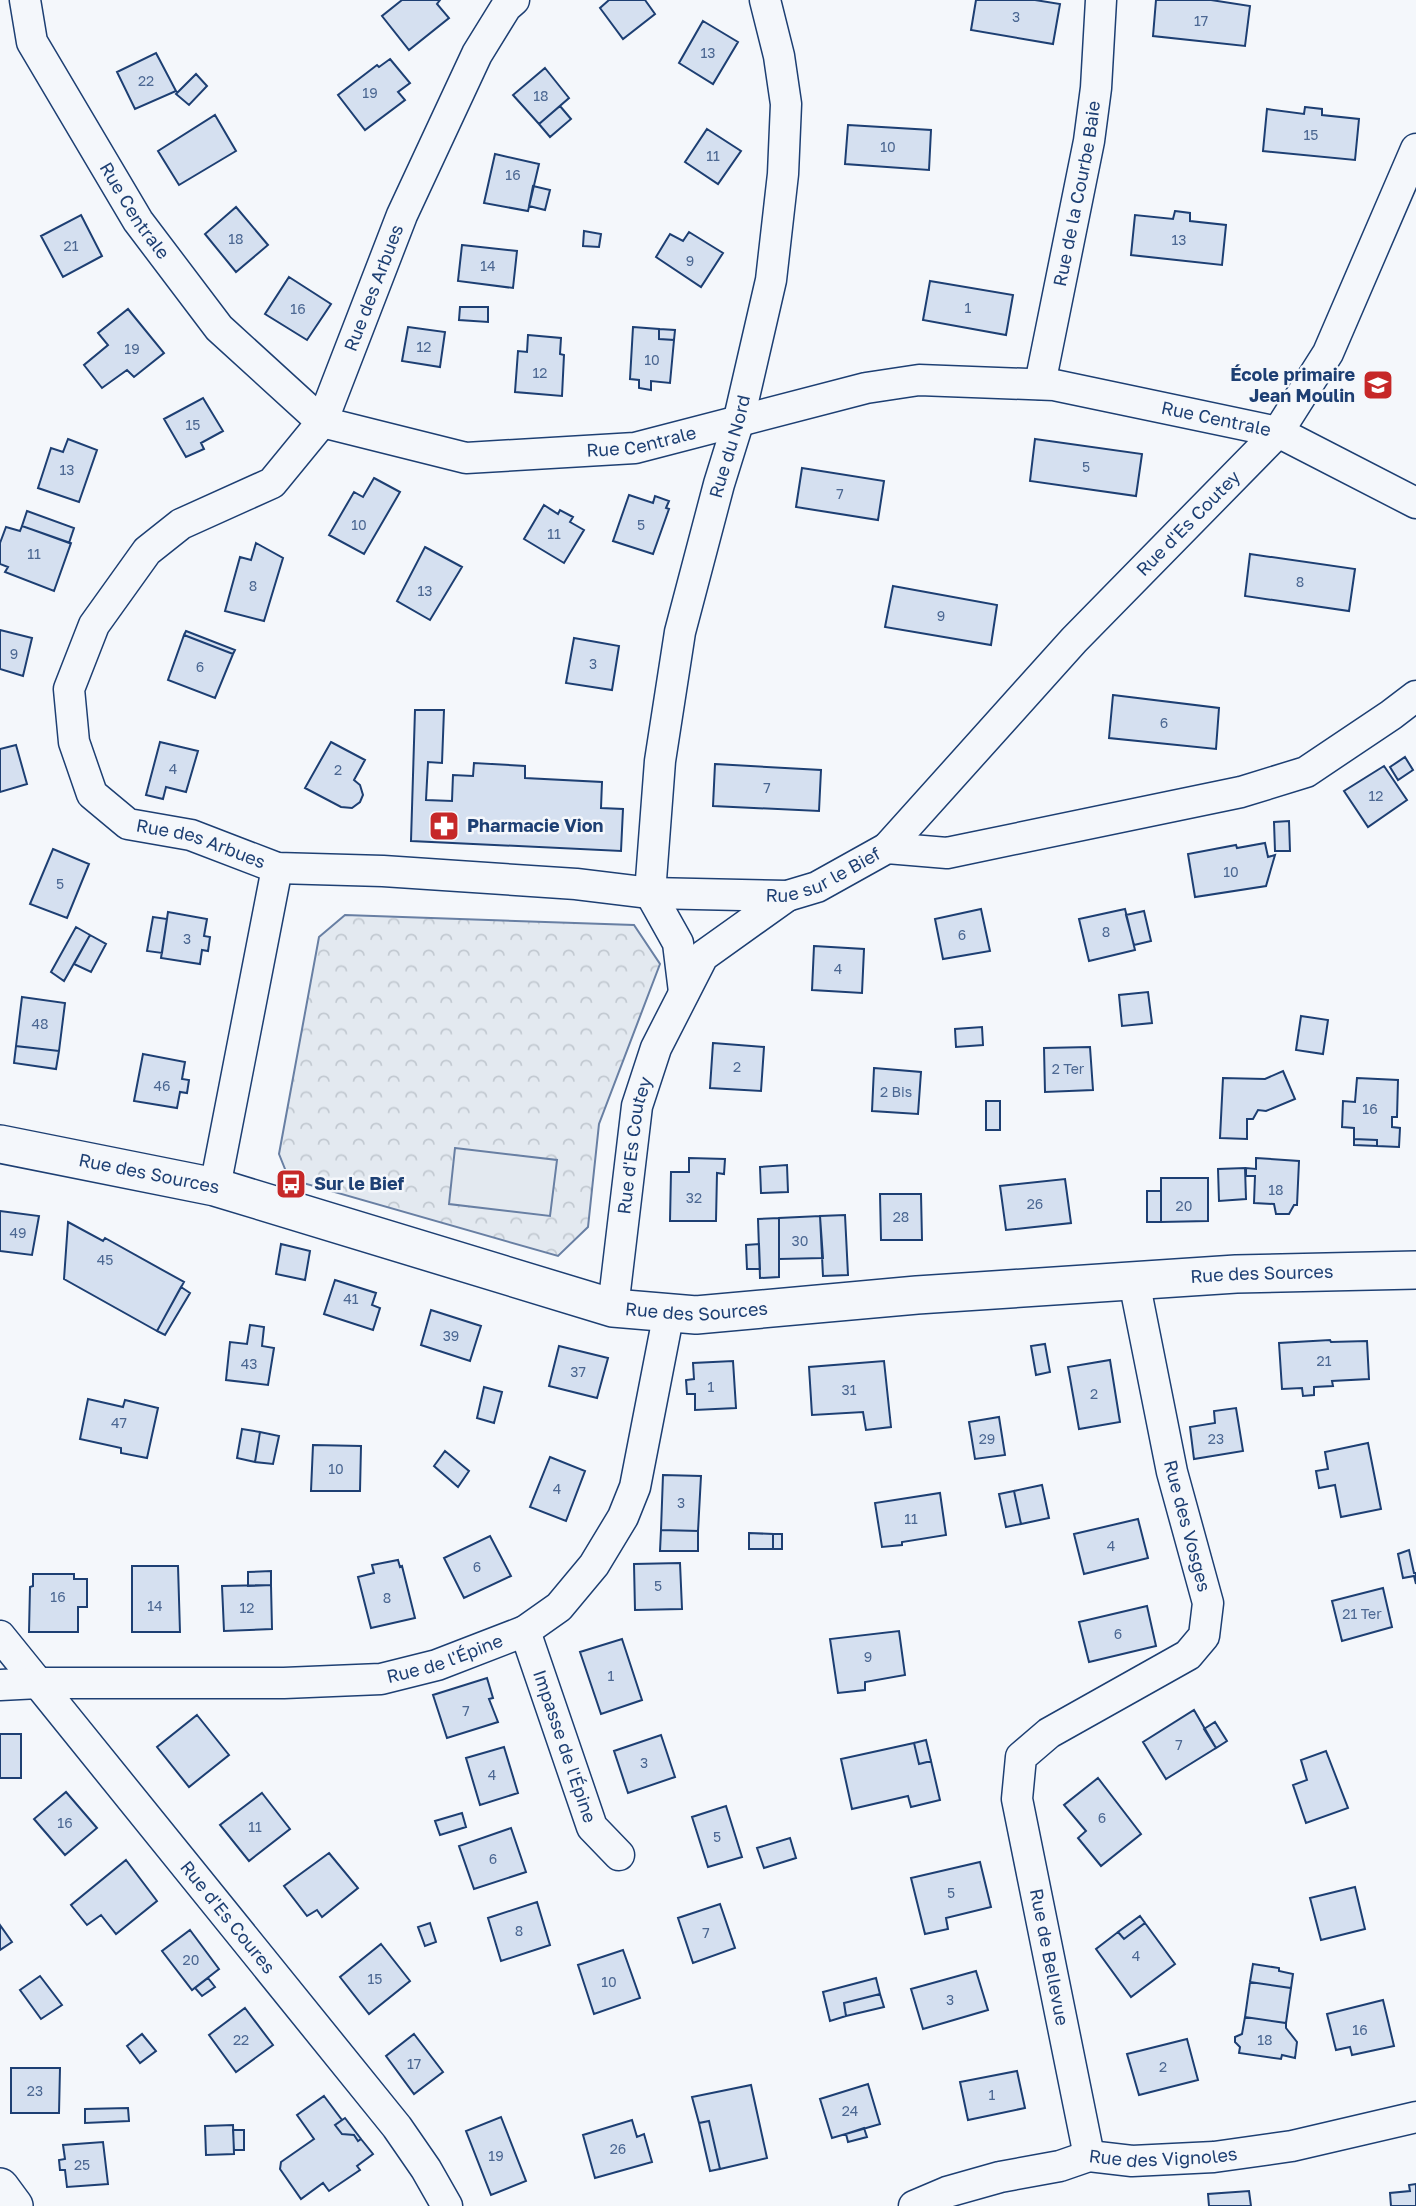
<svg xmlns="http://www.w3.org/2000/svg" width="1416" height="2206" font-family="'Golos Text',sans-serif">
  <defs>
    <pattern id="forest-crowns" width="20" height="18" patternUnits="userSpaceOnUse" patternTransform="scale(1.75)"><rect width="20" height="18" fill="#e3e9f0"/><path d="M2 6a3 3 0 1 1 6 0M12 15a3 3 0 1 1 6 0" fill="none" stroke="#c2c9d1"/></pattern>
  </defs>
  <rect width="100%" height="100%" fill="#f4f7fb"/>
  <path fill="url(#forest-crowns)" stroke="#687fa3" stroke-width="2" d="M345,915l289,10 26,39 -61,160 -11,103 -30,29 -269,-77 -10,-25 40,-217z"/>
  <path fill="#e3e9f0" stroke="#687fa3" stroke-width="2" d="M455,1148l102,12 -7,56 -101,-12z"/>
  <path fill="#d5e0f0" stroke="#1d3f73" stroke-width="2" d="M402,0h38l-3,4 12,14 -40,32 -27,-34z
    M609,0h36l10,14 -32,25 -23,-31z
    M976,0h59l25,4 -7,40 -82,-14z
    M1156,0h55l39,6 -5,40 -92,-10z
    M703,21l35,21 -25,42 -34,-21z
    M156,53l20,38 -41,18 -18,-37z
    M390,59l20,24 -12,9 7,8 -40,30 -27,-35 39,-30 2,2z
    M545,68l24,30 -30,26 -26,-29z
    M196,74l11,12 -18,19 -13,-11z
    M560,106l11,13 -21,18 -11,-13z
    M1305,107l17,2v6l37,4 -4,41 -92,-9 4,-42 37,5z
    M215,115l21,36 -57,34 -21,-34z
    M848,125l83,5 -2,40 -84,-6z
    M707,129l34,22 -23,33 -33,-22z
    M495,154l44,10 -11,47 -44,-8z
    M533,186l17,4 -5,20 -16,-4z
    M236,207l32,38 -32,27 -31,-38z
    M1175,211l15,2v8l36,4 -4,40 -91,-10 4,-40 38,4z
    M81,215l21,41 -39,21 -22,-41z
    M584,231l17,3 -2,13 -16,-1z
    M689,232l34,21 -22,34 -45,-30 14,-23 13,7z
    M462,245l55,6 -4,37 -55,-7z
    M289,277l42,27 -24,36 -42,-26z
    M930,281l83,14 -7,40 -83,-15z
    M460,307h28v15l-29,-2z
    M128,309l36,44 -30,24 -7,-7 -25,18 -18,-23 24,-20 -10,-12z
    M408,327l37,5 -5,35 -38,-6z
    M633,327l26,2v10l15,1 -4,43 -19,-2v9l-12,-2v-8l-9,-1z
    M659,329l16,1 -1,10 -15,-1z
    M528,335l33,3 -1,16 4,1 -2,41 -47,-4 3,-41 9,1z
    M203,398l20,33 -22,12 3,6 -18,8 -22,-38z
    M68,439l29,11 -18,52 -41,-14 13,-40 12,4z
    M1035,439l107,15 -6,42 -106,-15z
    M802,468l82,13 -6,39 -82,-13z
    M374,478l26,14 -36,62 -35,-19 25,-43 9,5z
    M629,495l24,8 2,-7 14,5 -3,7 3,1 -16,45 -40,-13z
    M544,505l14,9 2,-4 13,7 -3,5 14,8 -20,33 -40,-24z
    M27,511l47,17 -5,15 -47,-17z
    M22,526l49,17 -17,48 -49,-19 3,-5 -8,-3v-21l6,-16 14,4z
    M256,543l27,15 -19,63 -39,-10 15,-54 11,3z
    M425,547l37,20 -32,53 -33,-19z
    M1250,554l105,15 -6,42 -104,-15z
    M893,586l104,19 -6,40 -106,-18z
    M0,630l32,8 -9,38 -23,-7z
    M186,631l49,19 -2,4 -49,-19z
    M184,635l49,19 -18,44 -47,-18z
    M574,638l45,8 -7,44 -46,-7z
    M1113,695l106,13 -3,41 -107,-11z
    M415,710h29l-2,53 -14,-1 -2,38 26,1 1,-26 20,1 1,-13 51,3v12l77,4 -1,26 22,1 -2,42 -210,-10z
    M160,742l38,9 -12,41 -20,-5 -3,12 -17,-4z
    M331,742l34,18 -11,20 6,5 3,10 -3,7 -8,6 -11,-1 -36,-19z
    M16,745l11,39 -27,8v-43z
    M1405,757l8,13 -15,10 -8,-13z
    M715,764l106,6 -2,41 -106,-5z
    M1384,766l23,34 -39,27 -24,-36z
    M1289,821l1,30h-15l-1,-29z
    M1265,843l3,14 7,-2 -9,31 -71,11 -7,-43 48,-9 1,3z
    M53,849l36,15 -22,54 -37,-14z
    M981,909l9,42 -47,8 -8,-40z
    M1125,909l10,41 -46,11 -10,-42z
    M1144,911l7,30 -17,4 -8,-30z
    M168,912l39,7 -3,17 6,1 -2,14 -6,-1 -2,14 -39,-6z
    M153,917l14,2 -5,34 -15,-2z
    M76,927l14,8 -26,46 -13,-9z
    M90,935l16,9 -15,28 -17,-8z
    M814,946l50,3 -2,44 -50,-3z
    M1148,992l4,31 -30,3 -3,-31z
    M22,997l43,6 -6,48 -43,-5z
    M1301,1016l27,4 -5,34 -27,-4z
    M982,1027l1,18 -27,2 -1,-18z
    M713,1043l51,4 -3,44 -51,-3z
    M16,1046l43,5 -3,18 -42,-6z
    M1090,1047l3,43 -48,2 -1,-44z
    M143,1054l42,8 -3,17 7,1 -2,13 -7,-1 -3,16 -43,-7z
    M874,1068l47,4 -3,42 -46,-3z
    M1283,1071l12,28 -29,12 -8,-1 -5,9h-6v20l-27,-1 3,-60 42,1z
    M1357,1078l41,2 -1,37h-5v10l8,1 -1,19 -22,-1v-6l-23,-1v-11l-12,-1 1,-26 12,1z
    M986,1101h14v29h-14z
    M1354,1139l23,1v6l-23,-1z
    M689,1158l36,1 -1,15 -7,-1 -1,48h-46l1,-49h18z
    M1256,1158l43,3 -2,44h-3l-5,9h-13l-2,-10 -20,-1 1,-27h-9v-8l10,1z
    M787,1165l1,27 -27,1 -1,-26z
    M1245,1168l1,31 -27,2 -1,-32z
    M1161,1178h47v43l-47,1z
    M1065,1179l6,44 -65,7 -6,-44z
    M1147,1191h14v31h-14z
    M880,1194h41l1,46h-41z
    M0,1211l39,5 -7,39 -32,-4z
    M845,1215l3,60 -25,1 -3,-60z
    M820,1216l3,42 -44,1v-41z
    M779,1218v59l-19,1 -2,-59z
    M68,1222l35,19 2,-3 79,44 -27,49 -93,-52z
    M281,1244l29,7 -5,29 -29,-6z
    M759,1244l1,25h-13l-1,-24z
    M335,1280l41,13 -4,12 8,3 -7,22 -49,-16z
    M181,1287l9,6 -25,42 -8,-4z
    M431,1310l50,16 -11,35 -49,-16z
    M250,1325l14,2 -2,19 12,2 -6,37 -42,-5 4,-38 17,2z
    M1330,1340l1,2 36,-1 2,38 -37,2 1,5 -19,1v8l-11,1 -1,-8 -20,1 -3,-46z
    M1045,1344l5,28 -14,3 -5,-29z
    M559,1346l49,12 -11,40 -48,-12z
    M1110,1360l10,62 -41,7 -11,-62z
    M733,1361l3,47 -41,2v-16h-8l-1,-14 8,-1 -1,-16z
    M884,1361l7,66 -25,3 -3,-18 -51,3 -3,-48z
    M484,1387l18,5 -8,31 -17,-5z
    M88,1399l35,8 2,-7 33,8 -11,50 -26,-5v-5l-41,-9z
    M1236,1408l7,43 -49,8 -4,-32 25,-4 -1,-12z
    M999,1417l6,38 -30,4 -6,-37z
    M242,1429l18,3 -5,30 -18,-4z
    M260,1432l19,4 -6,28 -18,-2z
    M1368,1443l13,66 -40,8 -6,-32 -16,3 -3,-17 12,-2 -3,-17z
    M313,1445l48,1 -1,45h-49z
    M445,1451l24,20 -11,16 -24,-21z
    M550,1457l35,14 -19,50 -36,-14z
    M663,1475l38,1 -3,55 -37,-1z
    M1042,1485l7,33 -28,6 -7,-33z
    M1014,1491l7,33 -15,3 -7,-33z
    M940,1493l6,42 -44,7v3l-20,2 -7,-44z
    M1138,1519l10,39 -64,16 -10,-40z
    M661,1530l37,1v20h-38z
    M749,1533l24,1v15h-24z
    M773,1534h9v15h-9z
    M490,1536l21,40 -47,22 -20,-40z
    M1409,1550l5,23h2v11l-2,-8 -11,2 -5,-24z
    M398,1560l2,7 2,-1 13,52 -44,10 -13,-51 16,-4 -2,-8z
    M680,1563l2,46 -47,1 -1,-46z
    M132,1566h46l2,66h-48z
    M271,1571v14l-23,1v-14z
    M33,1574h41v5h13v28h-9v25h-49l1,-45 3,-1z
    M271,1585l1,44 -48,2 -2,-45z
    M1383,1588l9,39 -50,14 -10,-40z
    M1147,1606l9,40 -67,16 -10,-40z
    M899,1631l6,44 -40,7v8l-27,3 -8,-54z
    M622,1639l20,61 -41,14 -21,-62z
    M487,1678l6,20 -4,1 9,23 -51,16 -14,-43z
    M1194,1710l22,38 -50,31 -23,-37z
    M197,1715l32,40 -40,32 -32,-40z
    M1215,1722l12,19 -11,7 -12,-19z
    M0,1734h21v44h-21z
    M661,1735l14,42 -47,16 -14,-42z
    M926,1740l5,21 -12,3 -5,-21z
    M914,1743l5,21 12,-3 9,39 -29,7 -3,-11 -56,13 -11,-50z
    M504,1747l14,46 -38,12 -14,-47z
    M1326,1751l22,57 -42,15 -13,-38 14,-5 -6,-20z
    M1098,1778l43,56 -40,32 -23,-28 8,-7 -22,-26z
    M66,1792l31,36 -32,27 -31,-36z
    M262,1793l28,36 -41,32 -29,-36z
    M726,1806l16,51 -34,10 -16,-50z
    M462,1813l4,14 -26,8 -5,-14z
    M511,1828l15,44 -52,17 -15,-43z
    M790,1838l6,20 -32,10 -7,-20z
    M329,1853l29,35 -36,29 -5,-7 -10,6 -23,-30z
    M126,1860l31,41 -41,33 -15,-19 -14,10 -16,-20z
    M980,1862l11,45 -45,11 2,11 -23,5 -14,-56z
    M1355,1887l10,42 -44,11 -11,-42z
    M537,1902l13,43 -49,16 -13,-43z
    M720,1904l15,44 -42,15 -15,-45z
    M1140,1916l5,7 -21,16 -6,-7z
    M430,1923l6,19 -11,4 -7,-19z
    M1145,1923l30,41 -44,33 -35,-48 22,-17 6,7z
    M0,1925l12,17 -12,8z
    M190,1930l29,39 -27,21 -30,-39z
    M381,1944l29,37 -41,33 -29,-37z
    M623,1950l17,48 -46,16 -16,-49z
    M1253,1964l26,4v3l14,3 -2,14 -41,-6z
    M976,1971l12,39 -65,19 -12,-40z
    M40,1976l22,29 -21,14 -21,-29z
    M208,1978l7,9 -13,9 -7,-8z
    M876,1978l4,16 -36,9 2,13 -16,5 -7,-29z
    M1250,1982l41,6 -5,35 -41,-6z
    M880,1994l4,13 -38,9 -2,-13z
    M1383,2000l11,46 -42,9 -2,-8 -14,3 -9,-36z
    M245,2008l28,37 -37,27 -27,-37z
    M1245,2017l41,6v5l11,14 -2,16 -13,-3 -1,4 -42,-6 1,-6 -5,-5v-5l7,-3z
    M142,2034l14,17 -16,12 -13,-17z
    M414,2034l29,38 -29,22 -28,-38z
    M1187,2039l11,41 -59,15 -12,-41z
    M11,2068h49l-1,45h-48z
    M1017,2071l8,37 -57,12 -8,-38z
    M868,2084l12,40 -48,14 -12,-39z
    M751,2085l16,73 -47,11 -11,-48 -10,2 -7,-26z
    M324,2096l18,24 -7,5 7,9 12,1 4,6 3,-2 12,15 -16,12 3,4 -31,21 -6,-8 -22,16 -21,-30 1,-7 33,-23 -17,-24z
    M128,2108l1,13 -44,2v-14z
    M501,2117l25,64 -35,14 -25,-64z
    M345,2118l16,21 -3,2 -4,-6 -12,-1 -7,-9z
    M632,2120l5,17 7,-3 8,28 -57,16 -12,-43z
    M709,2121l11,48 -10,2 -11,-48z
    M233,2125l1,29 -28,1 -1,-29z
    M864,2128l3,9 -19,5 -2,-8z
    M233,2130h11v20h-10z
    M103,2142l5,42 -41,3 -2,-17h-5l-1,-10 6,-1 -2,-14z
    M1416,2184v22h-25l-1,-13 20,-2 -1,-6z
    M1249,2191l2,15h-42l-1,-12z"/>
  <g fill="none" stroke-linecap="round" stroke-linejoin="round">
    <g stroke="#1d3f73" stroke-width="33">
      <g id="minor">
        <path id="s1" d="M25,0l7,42 106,179 81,107 103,94 144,36 169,-10 231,-60 53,-8 135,5 224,47 138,71"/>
        <path id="s2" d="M514,0l-8,7 -29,47 -75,161 -80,207 -50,61 -91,41 -34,27 -53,74 -25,64 5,53 18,52 36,30 63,11 86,33 106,3 193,13 74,9 137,3 30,-9 70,-39 60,5 294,-61 65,-20 85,-57 25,-19"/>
        <path id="s3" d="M1040,384l49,-243 7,-53 5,-88"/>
        <path id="s4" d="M887,848l187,-208 204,-208 50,-79 88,-204"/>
        <path id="s5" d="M650,893l10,-132 20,-129 39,-148 19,-61 33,-143 12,-106 3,-70 -7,-48 -14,-56"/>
        <path d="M650,893l28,50 6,49"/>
        <path d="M215,1187l62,-319"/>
        <path id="s6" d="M613,1308l24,-202 19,-58 47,-92 84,-60"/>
        <path id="s7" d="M525,1631l67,196 27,28"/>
        <path id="s8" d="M0,1636l397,491 29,42 21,37"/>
        <path id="s9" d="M0,1685l39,-2h245l97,-4 56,-14 88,-34 34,-24 35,-42 29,-48 12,-30 34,-175"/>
        <path d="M1089,2156l-72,-357 4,-42 28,-24 139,-78 16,-19 4,-33 -36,-131 -38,-191"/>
        <path id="s10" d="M914,2206l33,-14 53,-15 60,-11 29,-10 43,5 82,-4 78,-11 124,-29"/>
      </g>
    </g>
    <g stroke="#1d3f73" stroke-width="40">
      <g id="tertiary">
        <path id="s11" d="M0,1144l215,43 398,121 83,7 221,-20 319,-21 180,-4"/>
        <path d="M0,2187l14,19"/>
      </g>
    </g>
    <use href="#minor" stroke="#f4f7fb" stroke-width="30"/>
    <use href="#tertiary" stroke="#f4f7fb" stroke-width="37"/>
  </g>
  <defs>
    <g id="school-square" transform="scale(1.575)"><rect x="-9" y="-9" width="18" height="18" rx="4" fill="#c62828" stroke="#f4f7fb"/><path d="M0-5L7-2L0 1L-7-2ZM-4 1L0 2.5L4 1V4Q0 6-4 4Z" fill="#fff"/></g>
    <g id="pharmacy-square" transform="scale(1.575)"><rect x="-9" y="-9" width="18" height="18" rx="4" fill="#c62828" stroke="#f4f7fb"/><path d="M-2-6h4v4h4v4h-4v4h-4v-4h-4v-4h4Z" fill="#fff"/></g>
    <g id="bus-square" transform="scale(1.575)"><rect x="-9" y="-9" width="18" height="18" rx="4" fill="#c62828" stroke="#f4f7fb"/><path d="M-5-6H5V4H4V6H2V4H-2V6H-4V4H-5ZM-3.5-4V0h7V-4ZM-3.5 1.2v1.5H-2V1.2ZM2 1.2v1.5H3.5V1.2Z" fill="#fff"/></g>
  </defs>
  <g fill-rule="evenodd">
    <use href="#school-square" x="1378" y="385"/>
    <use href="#pharmacy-square" x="444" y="826"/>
    <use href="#bus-square" x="291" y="1184"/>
  </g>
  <g text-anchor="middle" stroke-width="5" stroke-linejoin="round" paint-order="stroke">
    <g font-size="14" fill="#4b6792">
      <text x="1016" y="22">3</text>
      <text x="1201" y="26">17</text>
      <text x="708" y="58">13</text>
      <text x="146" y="86">22</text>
      <text x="370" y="98">19</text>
      <text x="541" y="101">18</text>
      <text x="1311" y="140">15</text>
      <text x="888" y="152">10</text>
      <text x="713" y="161">11</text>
      <text x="513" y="180">16</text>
      <text x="236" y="244">18</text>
      <text x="1179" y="245">13</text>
      <text x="71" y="251">21</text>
      <text x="690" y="266">9</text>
      <text x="488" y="271">14</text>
      <text x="968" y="313">1</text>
      <text x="298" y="314">16</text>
      <text x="424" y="352">12</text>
      <text x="132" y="354">19</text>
      <text x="652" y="365">10</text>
      <text x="540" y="378">12</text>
      <text x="193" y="430">15</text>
      <text x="1086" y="472">5</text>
      <text x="67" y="475">13</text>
      <text x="840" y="499">7</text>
      <text x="359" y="530">10</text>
      <text x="641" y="530">5</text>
      <text x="554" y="539">11</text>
      <text x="34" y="559">11</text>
      <text x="1300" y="587">8</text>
      <text x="253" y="591">8</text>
      <text x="425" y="596">13</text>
      <text x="941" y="621">9</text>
      <text x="14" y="659">9</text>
      <text x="593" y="669">3</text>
      <text x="200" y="672">6</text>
      <text x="1164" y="728">6</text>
      <text x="173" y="774">4</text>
      <text x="338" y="775">2</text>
      <text x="767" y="793">7</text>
      <text x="1376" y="801">12</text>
      <text x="1231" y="877">10</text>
      <text x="60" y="889">5</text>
      <text x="1106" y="937">8</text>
      <text x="962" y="940">6</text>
      <text x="187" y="944">3</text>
      <text x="838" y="974">4</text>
      <text x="40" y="1029">48</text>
      <text x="737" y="1072">2</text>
      <text x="1068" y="1074">2 Ter</text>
      <text x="162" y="1091">46</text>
      <text x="896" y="1097">2 Bis</text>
      <text x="1370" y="1114">16</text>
      <text x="1276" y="1195">18</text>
      <text x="694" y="1203">32</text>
      <text x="1035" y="1209">26</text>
      <text x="1184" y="1211">20</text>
      <text x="901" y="1222">28</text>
      <text x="18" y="1238">49</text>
      <text x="800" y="1246">30</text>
      <text x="105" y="1265">45</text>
      <text x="351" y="1304">41</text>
      <text x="451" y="1341">39</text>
      <text x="1324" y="1366">21</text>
      <text x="249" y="1369">43</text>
      <text x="578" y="1377">37</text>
      <text x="711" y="1392">1</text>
      <text x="849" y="1395">31</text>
      <text x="1094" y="1399">2</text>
      <text x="119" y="1428">47</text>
      <text x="987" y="1444">29</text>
      <text x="1216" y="1444">23</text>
      <text x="336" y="1474">10</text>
      <text x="557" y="1494">4</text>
      <text x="681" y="1508">3</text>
      <text x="911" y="1524">11</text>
      <text x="1111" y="1551">4</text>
      <text x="477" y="1572">6</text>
      <text x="658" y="1591">5</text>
      <text x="58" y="1602">16</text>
      <text x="387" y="1603">8</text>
      <text x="155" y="1611">14</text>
      <text x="247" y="1613">12</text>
      <text x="1362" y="1619">21 Ter</text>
      <text x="1118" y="1639">6</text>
      <text x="868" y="1662">9</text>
      <text x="611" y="1681">1</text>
      <text x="466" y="1716">7</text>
      <text x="1179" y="1750">7</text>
      <text x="644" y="1768">3</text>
      <text x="492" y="1780">4</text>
      <text x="1102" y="1823">6</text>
      <text x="65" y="1828">16</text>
      <text x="255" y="1832">11</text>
      <text x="717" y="1842">5</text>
      <text x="493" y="1864">6</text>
      <text x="951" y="1898">5</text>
      <text x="519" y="1936">8</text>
      <text x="706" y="1938">7</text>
      <text x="1136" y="1961">4</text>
      <text x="191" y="1965">20</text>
      <text x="375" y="1984">15</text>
      <text x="609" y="1987">10</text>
      <text x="950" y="2005">3</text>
      <text x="1360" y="2035">16</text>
      <text x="241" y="2045">22</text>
      <text x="1265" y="2045">18</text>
      <text x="414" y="2069">17</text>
      <text x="1163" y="2072">2</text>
      <text x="35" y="2096">23</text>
      <text x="992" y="2100">1</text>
      <text x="850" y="2116">24</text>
      <text x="618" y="2154">26</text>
      <text x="496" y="2161">19</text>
      <text x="82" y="2170">25</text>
    </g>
    <g font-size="18" fill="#1d3f73" stroke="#f4f7fb">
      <text dy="6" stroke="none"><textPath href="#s3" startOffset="194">Rue de la Courbe Baie</textPath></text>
      <text dy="6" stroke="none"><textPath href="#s1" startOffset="240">Rue Centrale</textPath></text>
      <text transform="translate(374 288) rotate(-69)" y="6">Rue des Arbues</text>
      <text dy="6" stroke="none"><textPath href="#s1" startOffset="1435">Rue Centrale</textPath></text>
      <text dy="6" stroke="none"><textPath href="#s1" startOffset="849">Rue Centrale</textPath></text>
      <text dy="6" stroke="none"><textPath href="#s5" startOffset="455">Rue du Nord</textPath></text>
      <text dy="6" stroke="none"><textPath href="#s4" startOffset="443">Rue d'Es Coutey</textPath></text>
      <text dy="6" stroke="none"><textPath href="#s2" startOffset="1078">Rue des Arbues</textPath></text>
      <text dy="6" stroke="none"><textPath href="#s2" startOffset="1710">Rue sur le Bief</textPath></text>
      <text dy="6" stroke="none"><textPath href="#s6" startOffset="164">Rue d'Es Coutey</textPath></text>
      <text dy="6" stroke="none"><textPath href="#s11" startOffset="152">Rue des Sources</textPath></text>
      <text dy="6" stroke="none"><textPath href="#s11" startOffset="1286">Rue des Sources</textPath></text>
      <text dy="6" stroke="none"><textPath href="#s11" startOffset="719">Rue des Sources</textPath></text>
      <text transform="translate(1187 1526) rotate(75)" y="6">Rue des Vosges</text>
      <text dy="6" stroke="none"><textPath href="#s9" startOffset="448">Rue de l'Épine</textPath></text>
      <text dy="6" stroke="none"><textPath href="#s7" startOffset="122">Impasse de l'Épine</textPath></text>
      <text dy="6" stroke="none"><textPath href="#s8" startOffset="362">Rue d'Es Coures</textPath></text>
      <text transform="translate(1049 1957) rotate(79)" y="6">Rue de Bellevue</text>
      <text dy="6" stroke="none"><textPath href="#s10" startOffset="257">Rue des Vignoles</textPath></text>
    </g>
    <g font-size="18" font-weight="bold" fill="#1d3f73" stroke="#f4f7fb" text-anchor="start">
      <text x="1355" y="381" text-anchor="end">École primaire<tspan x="1355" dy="21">Jean Moulin</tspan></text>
      <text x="467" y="832">Pharmacie Vion</text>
      <text x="314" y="1190">Sur le Bief</text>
    </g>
  </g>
</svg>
